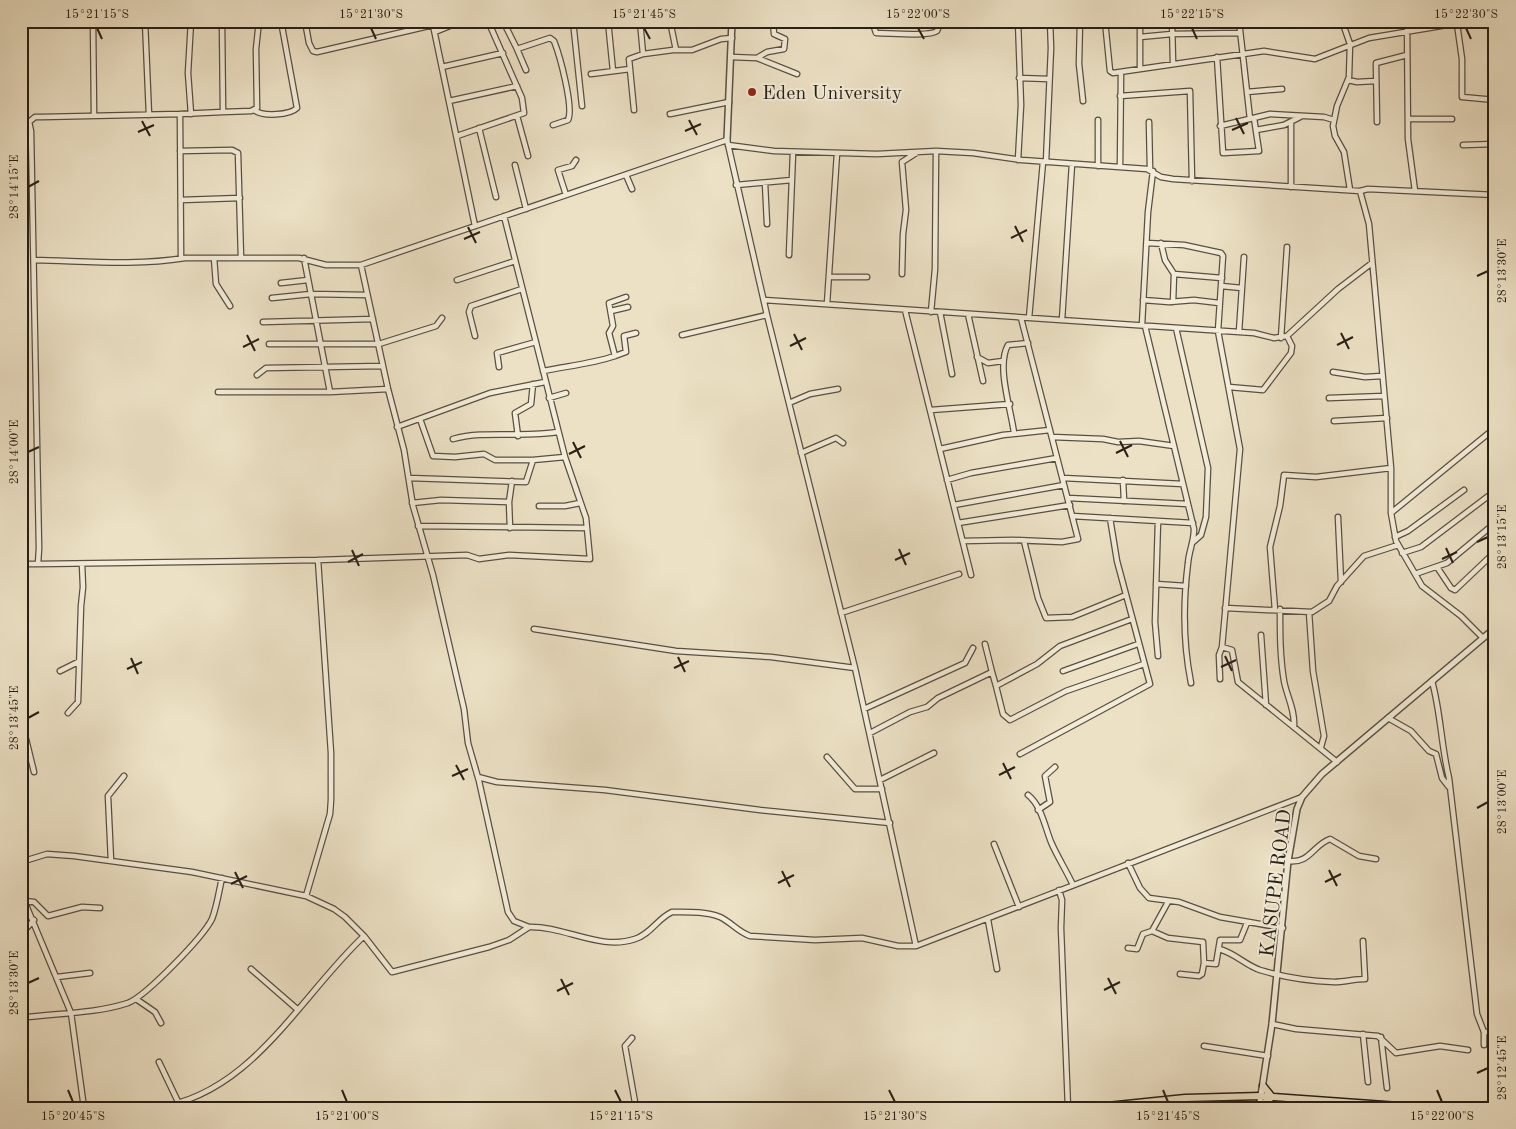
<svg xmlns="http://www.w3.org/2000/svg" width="1516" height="1129" font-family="'Old Standard TT',serif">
  <rect width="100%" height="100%" fill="#ece1c5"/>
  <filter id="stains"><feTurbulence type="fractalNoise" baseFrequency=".004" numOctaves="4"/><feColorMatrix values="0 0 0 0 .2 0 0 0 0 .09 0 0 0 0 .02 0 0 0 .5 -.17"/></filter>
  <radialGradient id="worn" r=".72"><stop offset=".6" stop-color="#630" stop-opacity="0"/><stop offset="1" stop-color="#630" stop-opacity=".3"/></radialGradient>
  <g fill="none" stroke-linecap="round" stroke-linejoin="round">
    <path stroke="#756c5b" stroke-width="1" d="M322,1108l1,-7"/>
    <g stroke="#595041" stroke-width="7">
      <path id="minor" d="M93,21l1,94
        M145,21l4,94
        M191,21l-3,52 3,41
        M305,21l4,22 4,8 4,1 116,-27 42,201
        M503,21l14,28 33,-11 4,3c6,15 20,67 14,79l-15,5
        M573,21l9,85
        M608,21l5,50
        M640,21l3,33 30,-4h19l29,-11 11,-1
        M670,21l6,29
        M872,21l4,12c14,0 53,4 61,-2l4,-10
        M1080,21l-1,43 4,37
        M1105,21l5,50 3,2 151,-22 51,8 54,-21 102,-17
        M1140,21v47
        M1172,21l1,42
        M1239,21l11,98
        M1342,21l8,23 -1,33 -12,29 -4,20 2,10 9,16 6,38
        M1407,21l1,118 7,52
        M1343,23l8,-2
        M1457,24l5,35v38l33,3
        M504,25l7,-4
        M435,32l27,-11
        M1140,37l32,-3 68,-1
        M517,49l9,21
        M731,57l26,1 40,16
        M1217,57l6,96 36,-2 -5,-33
        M757,58l10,-6 17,-3 1,-10 -11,-5 -1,-13
        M442,67l61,-14
        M591,74l39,-5
        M1019,78l30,1
        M1348,80l9,2 18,-1
        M1247,92l35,-3
        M1120,96l70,-5 2,90
        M449,101l68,-15
        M254,110c9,7 36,5 43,-2l-16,-87
        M634,110l-5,-51 14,-5
        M223,112l28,-1 6,-3 -1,-59 3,-28
        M180,114l43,-2 -1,-91
        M670,114l59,-12
        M517,116l11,40
        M21,119l8,3 2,9 8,417 -1,16h-17
        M1408,119h44
        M29,122l6,-5h7l138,-3 1,144
        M1149,122l1,47
        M1291,122v65
        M1377,122l-1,-59 31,-8
        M1220,126l50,-12 54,3 10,3
        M479,128l17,69
        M1256,130l28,-5 16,-8
        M457,136l67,-23 -2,-15 -34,-77
        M728,145l46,6 103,3 59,-3 37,2 49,7 125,9 14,8 12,2 187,12 8,-2 127,6
        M1463,145l32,-1
        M180,151l52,-1 6,3 3,105
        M1018,160l3,-55 -3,-84
        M1046,162l5,-114 -1,-27
        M515,165l11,44
        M1098,166v-46
        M1120,167l1,-95
        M626,175l6,14
        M765,183l2,41
        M736,185l56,-5
        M1360,191l9,33 22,244v45l5,28 26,45 39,30 22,22
        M566,195l-8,-25 14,-4 4,-6
        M181,200l59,-2
        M1147,243l37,2 37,8 2,3 -5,75 22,118 -18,198 -3,8 1,24
        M1161,243l4,17 9,14 -1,28
        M789,255l4,-103
        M214,258l2,26 14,22
        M304,258l26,134
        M35,260c50,1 101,6 150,-2h114l27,7h35l366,-125 40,175 88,353 61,278 386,-149
        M361,265l27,124 16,61 9,56 20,69 31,134 4,34 11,38 29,131 6,9 15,6
        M902,274l1,-40 3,-24 -4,-48 14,-9
        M1174,274l48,4
        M829,277h38
        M457,280l58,-19
        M281,283l27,-3
        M1221,286l21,2
        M272,298l39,-4 56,1
        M764,300l490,33 20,5 13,-2 51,-47 34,-26
        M1143,300l26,2 25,-2 25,3
        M827,304l10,-151
        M905,310l66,265
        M611,311l17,-4
        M931,312l4,-43 1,-118
        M940,312l12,62
        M968,314l15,67
        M1029,318l14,-156
        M1062,320l10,-156
        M263,322l110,-3
        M1142,325l6,-113 5,-41
        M1145,326l49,203c0,12 -5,22 -6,34 -5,40 -5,80 3,120
        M1176,328l32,140 -2,49 -5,18 -8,7
        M1239,332l5,-75
        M682,335l85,-20
        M475,336l-6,-24 2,-6 51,-17
        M1281,338l6,-91
        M269,344h110l57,-18 6,-8
        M615,356l11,-4 -2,-16 12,-3
        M977,357l11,6 15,-2
        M499,367l-2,-14 39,-11
        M543,371c24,-5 48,-7 72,-15l-6,-23 4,-7 -4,-23 17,-6
        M1333,372l32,5 17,-1
        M257,375l9,-7 117,-2
        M1229,387l34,3 28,-37 1,-7 -5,-10
        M218,392h112l58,-3
        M549,398l17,-5
        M1329,398l55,-2
        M789,403l21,-9 28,-5
        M931,410l79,-6
        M420,419l13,37 22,1 29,-3 11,6h38
        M1334,421l53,-3
        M397,427l93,-34 55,-11
        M1014,433c-3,-24 -18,-67 -6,-88l20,-2
        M518,436l-3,-23 16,-9 2,-20
        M1052,437l51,2 15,3 21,-1 35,5
        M453,439c31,-9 70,-1 105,-7
        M940,449l63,-14 47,-5
        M801,453l35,-15 7,5
        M409,478l117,4 7,-22 32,-3
        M1063,478l120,6
        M947,480l24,-7 86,-15
        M1123,480l1,21
        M1068,498l120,6
        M412,503l29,-3 68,2
        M954,505l110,-20
        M539,506h26l15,-3
        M1391,513l104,-85
        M1072,516l121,7
        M1338,517l3,65
        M958,523l112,-18
        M418,526l169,2
        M510,528l-1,-26 3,-21
        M1395,537l13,-6 56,-41
        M963,541l50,-1 49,2 16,-3 -57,-221
        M1024,541l14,57 8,20 26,-1 54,-22
        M1402,553l19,-6 74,-56
        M38,564l280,-4 149,-5 12,4 30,-4 81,4 -4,-41 -21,-61 -61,-241
        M1437,567l14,21 4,2 40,-38
        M1415,574l32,-11 48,-40
        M1156,584l30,2
        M1225,608l87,4 17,-11 8,-15 27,-30 34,-11
        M1280,609c0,25 0,48 4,72 3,16 11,28 10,46
        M1275,610l-5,-63 10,-41 4,-31 32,2 75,-9
        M1309,612l4,59 11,65 -3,11
        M841,613l118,-39
        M534,629l142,22 95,6 84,11
        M1261,635l5,70
        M1222,647l10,3 6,32 99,80
        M1158,656l-3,-34 3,-101
        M60,671l18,-9
        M1063,671l75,-27
        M992,672l4,14 41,-22 23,-18 72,-27
        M1432,681c9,33 9,64 17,97l28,236 7,18h11
        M996,686l7,28 7,6 56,-29 78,-27
        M864,709l101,-46 8,-15
        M68,713l10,-11 3,-96 2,-19 -1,-23
        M1388,718l23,13 18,20 7,3 6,24 7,9
        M870,733l40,-21 17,-5 11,-9 54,-26 -7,-28
        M21,737l5,2 8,33
        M1020,754l130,-70 -33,-123 -7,-43
        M827,757l28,32h27
        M478,777l19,5 108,8 155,20 130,13
        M880,780l54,-27
        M1028,795c13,10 17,32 23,47 6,14 15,28 22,43
        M1038,810l12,-8 -5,-26 10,-9
        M994,844l25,63
        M111,861l-3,-65 16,-20
        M1288,861c22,3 25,-16 42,-22l29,17 17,3
        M21,862l26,-8 27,2 118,16 114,24 28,13 11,8 19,19 28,36 97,-25 20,-7 20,-13c36,-1 71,24 106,12 16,-5 23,-21 37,-27 15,0 33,-1 48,5 11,5 18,15 30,19l65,4 47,-2 36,8h18
        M1128,863l12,25 9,10 30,4 41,15 63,11
        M1059,890l3,10 -1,28 7,180
        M21,893l50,120 13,95
        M306,896l24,-82 1,-14v-47l-13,-193
        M25,901l9,1 14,14 34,-9 18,1
        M988,920l9,49
        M1152,931l16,-29
        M21,934l13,-14
        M1128,948l9,1 6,-15 9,-3 16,7 35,4 1,21 -2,11 -3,2 -19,-2
        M1219,949c16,4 26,16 41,21 23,7 50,11 74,12 10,0 21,-3 31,-3l-2,-38
        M1204,963l12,1 4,-24h20l7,-17
        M251,969l46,40
        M57,977l33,-4
        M136,999l19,13 6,11
        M21,1018c35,-5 73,-4 107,-15 18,-7 75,-66 84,-84 5,-13 7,-28 10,-41
        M1272,1024l24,5 82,7 18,17 44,-7 28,4
        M1484,1032v13
        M1363,1034l5,48
        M1381,1037l6,51
        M632,1038l-7,8 11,62
        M1204,1046l64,10
        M159,1062l22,46
        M154,1108c97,-12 145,-111 210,-172
        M1249,1108l10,-4"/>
    </g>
    <g stroke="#595041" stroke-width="8">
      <path id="tertiary" d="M727,140l5,-119
        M1259,1108l13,-84 16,-163 9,-52 5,-12 20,-23 173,-146"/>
    </g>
    <g stroke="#281f15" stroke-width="9">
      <path id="primary" d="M1259,1107l13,-10 -9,-11
        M1088,1108l97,-10 76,-2 166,12"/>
    </g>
    <use href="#minor" stroke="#f3ecd9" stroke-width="4.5"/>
    <use href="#tertiary" stroke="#f3ecd9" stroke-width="5"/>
    <use href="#primary" stroke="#ece1c5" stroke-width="6"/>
  </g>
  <path fill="none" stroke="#281f15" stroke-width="2" d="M97,28l5,11M371,28l5,11M644,28l6,11M918,28l6,11M1192,28l5,11M1466,28l5,11M1236,118l8,16M689,120l8,15M142,121l8,15M1232,130l16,-7M685,131l16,-7M138,132l16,-7M28,187l11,-6M1015,226l8,16M468,227l8,16M1011,238l16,-8M464,239l16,-7M1477,276l11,-5M1341,333l8,16M794,334l8,16M247,335l8,16M1337,345l16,-8M790,346l16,-8M243,347l16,-8M1120,441l8,16M573,442l8,16M28,452l11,-5M1116,453l16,-8M569,454l16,-8M1477,542l11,-5M1446,548l7,15M899,549l7,16M352,550l7,16M1442,559l15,-7M895,560l15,-7M348,562l15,-8M1225,656l7,15M678,657l7,15M131,658l7,16M1221,667l15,-7M674,668l15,-7M127,669l15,-7M28,718l11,-6M1003,763l8,16M456,765l8,15M999,775l16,-8M452,776l16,-7M1477,808l11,-6M1329,870l8,16M782,871l8,16M235,872l8,16M1325,882l16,-8M778,883l16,-8M231,884l16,-8M1108,978l8,16M561,979l8,16M28,983l11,-5M1104,990l16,-8M557,991l16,-8M1477,1073l11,-5M68,1090l5,12M342,1090l5,12M615,1090l6,12M889,1090l6,12M1163,1090l5,12M1437,1090l5,12"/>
  <circle fill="#8f2418" stroke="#f3ecd9" stroke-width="2" cx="752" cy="92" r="5"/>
  <g text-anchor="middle" stroke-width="4" stroke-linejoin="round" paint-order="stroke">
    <g font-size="20" fill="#281f15" stroke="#f3ecd9" text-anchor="start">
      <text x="762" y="99">Eden University</text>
    </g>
    <g font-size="20" fill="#281f15" stroke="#f3ecd9">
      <text transform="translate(1275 883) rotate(-83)" y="7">KASUPE ROAD</text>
    </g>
  </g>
  <rect width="1516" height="1129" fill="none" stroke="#ece1c5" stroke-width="55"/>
  <rect x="28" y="28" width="1460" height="1074" fill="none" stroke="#281f15" stroke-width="2"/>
  <g font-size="12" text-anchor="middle" fill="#281f15">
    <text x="97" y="18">15°21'15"S</text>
    <text x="371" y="18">15°21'30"S</text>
    <text x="644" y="18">15°21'45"S</text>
    <text x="918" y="18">15°22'00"S</text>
    <text x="1192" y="18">15°22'15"S</text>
    <text x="1466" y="18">15°22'30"S</text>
    <text transform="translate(14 187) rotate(-90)" y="4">28°14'15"E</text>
    <text transform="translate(1502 271) rotate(-90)" y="4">28°13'30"E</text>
    <text transform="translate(14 452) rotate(-90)" y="4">28°14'00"E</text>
    <text transform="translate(1502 537) rotate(-90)" y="4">28°13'15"E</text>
    <text transform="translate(14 718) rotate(-90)" y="4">28°13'45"E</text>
    <text transform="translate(1502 802) rotate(-90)" y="4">28°13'00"E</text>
    <text transform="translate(14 983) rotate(-90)" y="4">28°13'30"E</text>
    <text transform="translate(1502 1068) rotate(-90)" y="4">28°12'45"E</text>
    <text x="73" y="1120">15°20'45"S</text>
    <text x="347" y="1120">15°21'00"S</text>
    <text x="621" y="1120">15°21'15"S</text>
    <text x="895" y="1120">15°21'30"S</text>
    <text x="1168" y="1120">15°21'45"S</text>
    <text x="1442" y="1120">15°22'00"S</text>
  </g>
  <rect width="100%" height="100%" filter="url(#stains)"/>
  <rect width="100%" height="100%" fill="url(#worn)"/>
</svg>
